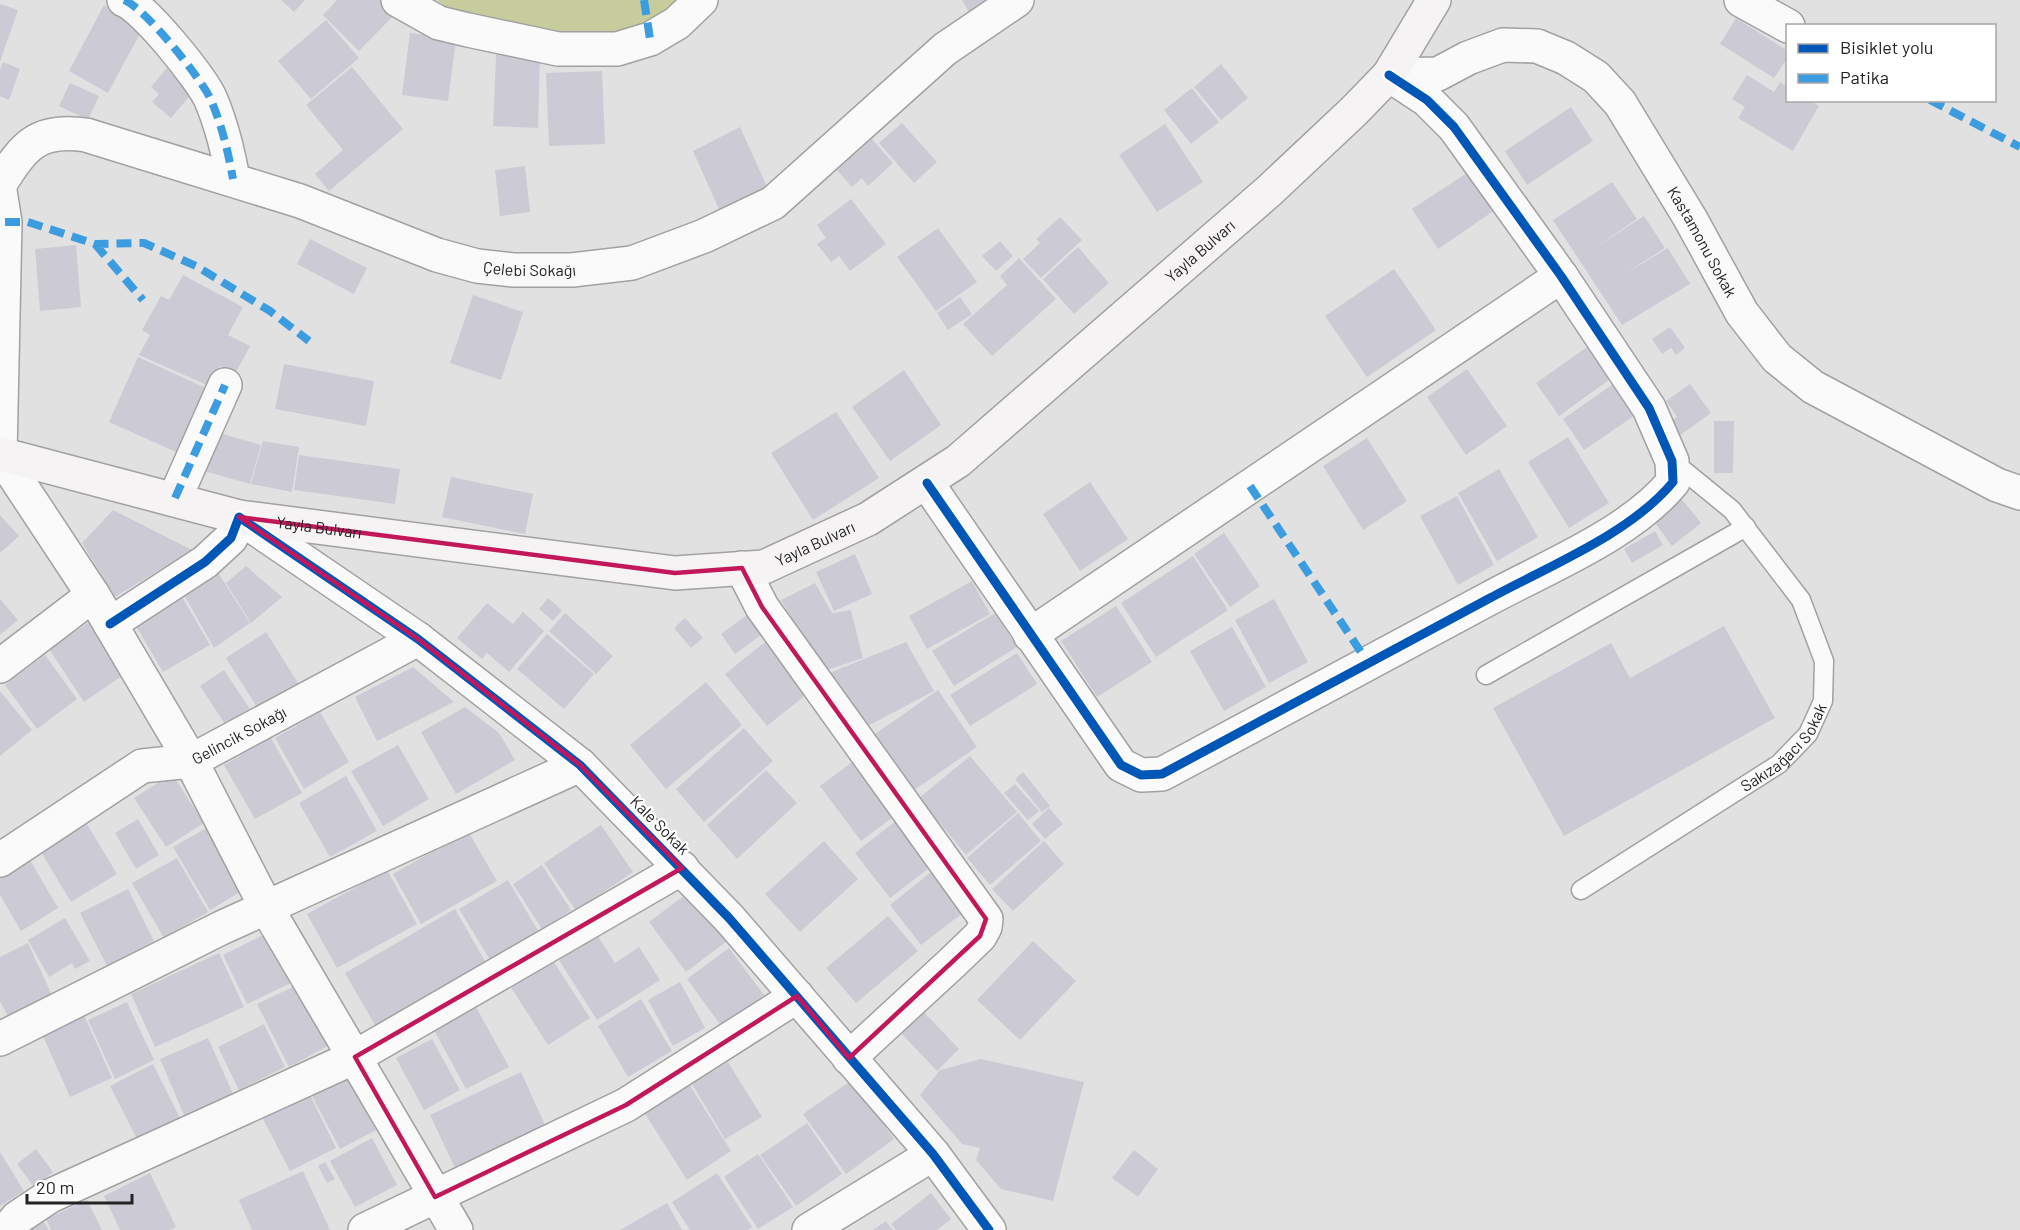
<svg xmlns="http://www.w3.org/2000/svg" width="2020" height="1230" font-family="Barlow,sans-serif">
  <rect width="100%" height="100%" fill="#e1e1e1"/>
  <path fill="#c6cc9b" d="M437,0h264l-84,49 -138,-17z"/>
  <path fill="#cccbd5" d="M281,0h24l-11,12z
    M337,0h50l11,11 -39,40 -36,-36z
    M962,0h33l-25,14z
    M0,4l18,6 -18,52z
    M104,5l40,21 -36,67 -39,-22z
    M1736,18l52,33v6l-14,21 -54,-34z
    M326,20l33,38 -48,41 -33,-38z
    M410,33l46,6 -8,62 -46,-6z
    M496,55l44,1 -2,72 -45,-2z
    M3,62l17,7 -11,31 -9,-4v-26z
    M1221,64l27,34 -27,22 -27,-33z
    M352,67l51,62 -74,62 -14,-17 28,-24 -37,-45z
    M167,68l27,23 -23,27 -19,-16 7,-8 -8,-7z
    M602,71l3,73 -56,2 -3,-73z
    M1747,75l27,17 6,-10 8,5v13h22l9,6 -26,45 -55,-33 7,-11 -13,-8z
    M70,83l29,13 -11,24 -29,-14z
    M1192,88l27,34 -28,22 -27,-34z
    M1571,107l22,34 -66,44 -22,-34z
    M902,123l35,39 -23,21 -35,-40z
    M1165,124l38,58 -46,30 -38,-57z
    M740,127l29,64 -48,23 -28,-63z
    M872,139l21,24 -25,23 -6,-8 -10,9 -15,-17z
    M525,166l5,46 -30,4 -5,-46z
    M1470,171l25,39 -57,39 -26,-40z
    M1612,182l25,37 -44,30 51,-33 21,32 -42,27 45,-27 22,36 -68,41 -69,-105z
    M851,199l35,45 -36,27 -11,-15 -8,6 -14,-18 9,-6 -9,-13z
    M1060,217l22,23 -41,38 -18,-19 17,-16 -4,-4z
    M938,228l39,54 -41,29 -39,-54z
    M310,239l57,29 -13,26 -57,-30z
    M1000,241l13,15 -17,15 -14,-15z
    M76,245l5,62 -41,4 -5,-62z
    M1078,247l31,36 -35,31 -31,-35z
    M1019,258l37,41 -64,57 -29,-32 44,-39 -7,-9z
    M1394,269l42,61 -69,47 -42,-61z
    M183,275l60,32 -15,28 22,11 -15,28 -15,-8 -11,20 -70,-31 11,-20 -8,-5 19,-34 8,4z
    M473,295l50,17 -22,68 -51,-17z
    M960,297l12,17 -24,16 -11,-17z
    M1670,327l15,21 -9,7 -5,-7 -9,6 -10,-15z
    M1590,345l23,32 -54,39 -23,-33z
    M138,357l68,31 -30,64 -67,-30z
    M284,364l90,17 -8,45 -91,-17z
    M1467,369l40,57 -41,29 -39,-58z
    M904,370l37,55 -51,36 -38,-54z
    M1616,382l21,32 -53,36 -21,-31z
    M1690,384l21,29 -32,23 -9,-14 7,-5 -11,-16z
    M836,412l43,66 -66,42 -42,-67z
    M1714,421h20l-1,52h-19z
    M216,432l45,13 -11,39 -46,-13z
    M1568,437l41,66 -40,25 -41,-66z
    M1367,438l40,63 -44,29 -40,-64z
    M263,441l36,6 -7,45 -41,-8z
    M299,455l101,14 -5,35 -101,-14z
    M1499,469l39,68 -41,24 -39,-68z
    M451,477l82,17 -8,40 -83,-17z
    M1090,482l38,57 -48,32 -37,-57z
    M1457,496l37,69 -36,20 -38,-69z
    M1681,498l20,25 -29,23 -19,-26z
    M113,510l79,40 -77,47 -33,-54z
    M0,515l19,21 -19,17z
    M1655,531l8,14 -31,18 -8,-14z
    M1224,533l36,53 -30,21 -36,-53z
    M855,554l17,40 -38,17 -18,-39z
    M1193,556l35,54 -72,47 -35,-54z
    M246,566l36,31 -31,26 -25,-40z
    M217,571l33,52 -36,25 -30,-53z
    M972,581l18,33 -63,35 -18,-33z
    M815,583l17,30 19,-3 12,48 -39,13 -43,-71z
    M180,593l30,52 -47,27 -30,-51z
    M548,598l14,12 -9,11 -14,-12z
    M0,599l18,21 -18,15z
    M1274,599l34,63 -39,21 -34,-63z
    M487,603l26,21 10,-12 21,19 -35,41 -22,-19 -5,6 -25,-21z
    M1116,606l36,56 -55,35 -36,-56z
    M565,613l48,43 -17,18 -47,-43z
    M995,613l22,34 -63,39 -22,-35z
    M747,615l14,20 -26,19 -14,-20z
    M685,618l18,20 -12,10 -17,-20z
    M94,619l35,52 -45,31 -35,-53z
    M1724,626l51,92 -211,118 -71,-128 118,-65 19,35z
    M1232,627l34,60 -42,24 -34,-60z
    M266,632l34,54 -40,26 -34,-54z
    M547,634l47,40 -30,35 -47,-40z
    M770,638l42,52 -45,36 -42,-52z
    M906,642l28,49 -68,36 -39,-53z
    M1017,653l20,31 -67,42 -20,-31z
    M45,655l32,44 -40,30 -32,-44z
    M413,667l41,35 -77,39 -22,-44z
    M224,670l27,41 -24,16 -27,-41z
    M706,682l36,43 -76,64 -36,-44z
    M938,690l39,57 -63,43 -39,-56z
    M0,691l32,39 -32,26z
    M465,707l34,26 16,27 -59,34 -35,-62z
    M320,712l29,50 -45,27 -29,-51z
    M744,728l29,33 -69,61 -28,-33z
    M271,738l31,55 -47,26 -31,-54z
    M398,745l31,54 -46,27 -32,-55z
    M970,756l47,56 -51,43 -47,-57z
    M859,757l41,55 -39,29 -41,-55z
    M766,770l31,33 -60,56 -30,-34z
    M1023,772l27,34 -8,6 -27,-33z
    M172,774l32,49 -38,24 -32,-49z
    M346,776l31,55 -47,26 -31,-54z
    M1015,784l24,27 -11,9 -24,-27z
    M1049,808l14,16 -18,15 -13,-15z
    M1018,813l23,28 -51,44 -23,-27z
    M902,816l35,46 -47,36 -35,-45z
    M138,819l21,36 -23,14 -21,-36z
    M87,824l30,50 -46,28 -30,-50z
    M601,825l32,47 -57,39 -32,-48z
    M210,826l37,62 -37,22 -37,-63z
    M468,831l29,50 -76,43 -28,-50z
    M824,841l34,38 -58,53 -35,-38z
    M1044,841l20,23 -51,47 -21,-22z
    M177,858l31,54 -44,26 -32,-55z
    M30,860l28,48 -37,23 -21,-36v-17z
    M542,865l29,45 -29,19 -29,-45z
    M936,868l32,41 -47,36 -31,-40z
    M387,870l30,54 -80,44 -30,-54z
    M508,880l32,54 -48,29 -33,-54z
    M128,889l26,52 -47,25 -27,-53z
    M693,889l38,49 -45,34 -37,-50z
    M455,909l31,54 -110,64 -31,-54z
    M888,916l30,35 -62,52 -30,-35z
    M65,918l25,43 -15,8 -3,-6 -23,14 -21,-37z
    M269,932l24,50 -46,22 -24,-49z
    M598,936l17,27 24,-16 21,33 -63,40 -38,-60z
    M1033,941l43,40 -56,59 -43,-40z
    M28,943l24,52 -44,22 -8,-16v-44z
    M729,948l35,47 -42,32 -35,-48z
    M219,953l25,54 -89,40 -24,-53z
    M552,959l38,59 -42,27 -38,-59z
    M680,982l25,46 -32,18 -25,-46z
    M299,984l29,62 -39,21 -32,-63z
    M641,999l31,52 -44,26 -30,-51z
    M127,1002l27,58 -39,19 -27,-59z
    M476,1007l33,60 -43,22 -32,-59z
    M921,1009l38,40 -22,22 -39,-41z
    M84,1015l28,63 -42,19 -28,-63z
    M264,1024l21,43 -46,23 -21,-43z
    M208,1038l25,56 -49,21 -24,-56z
    M432,1039l28,51 -36,20 -28,-52z
    M981,1059l103,23 -31,119 -52,-12 -25,-29 4,-12 -18,-4 -42,-49 20,-25z
    M728,1062l34,55 -37,22 -33,-55z
    M153,1064l28,56 -43,21 -28,-55z
    M521,1072l25,55 -90,43 -26,-55z
    M347,1073l29,57 -36,19 -30,-57z
    M852,1080l42,59 -48,35 -43,-60z
    M689,1084l42,67 -44,29 -43,-68z
    M309,1093l27,55 -46,23 -28,-54z
    M807,1123l35,51 -46,32 -36,-51z
    M372,1138l25,47 -42,22 -25,-46z
    M36,1149l17,23 -19,15 -17,-23z
    M1134,1150l24,19 -20,28 -26,-19z
    M0,1152l24,39 -24,15z
    M758,1154l35,53 -35,22 -34,-52z
    M325,1162l10,17 -8,4 -9,-17z
    M303,1171l27,59h-78l-13,-30z
    M150,1173l26,54 -7,3h-49l-16,-34z
    M717,1173l35,54 -4,3h-58l-18,-28z
    M931,1193l20,26 -14,11h-41l-5,-6z
    M87,1200l15,30h-51l-5,-11z
    M667,1203l15,27h-62z
    M43,1220l6,10h-18l-2,-3z
    M886,1221l7,9h-20z"/>
  <g fill="none" stroke-linecap="round" stroke-linejoin="round">
    <g stroke="#a1a1a1" stroke-width="21">
      <g id="lane">
        <path d="M1486,675l260,-148"/>
        <path id="s1" d="M1581,890l198,-126 29,-30 15,-33 1,-40 -23,-61 -69,-90 -60,-49"/>
      </g>
    </g>
    <g stroke="#a1a1a1" stroke-width="36">
      <g id="street">
        <path d="M124,0c20,7 78,79 87,100 11,26 17,51 22,79"/>
        <path d="M398,0l41,23 29,7 90,19h59l33,-10 27,-16 24,-23"/>
        <path d="M1741,0l47,26"/>
        <path id="s2" d="M1389,75l49,-1 30,-16 35,-13 34,1 29,12 30,19 24,26 70,115 52,95 35,45 36,29 184,98 23,8"/>
        <path id="s3" d="M0,184c24,-38 37,-56 86,-49l214,66 137,54 40,11 36,4h59l60,-7 72,-27 69,-33 172,-154 72,-49"/>
        <path d="M0,191l5,31 -5,233"/>
        <path d="M0,454l93,141 98,166 75,146 190,323"/>
        <path d="M927,483l194,282 20,10 21,-1c110,-58 219,-117 328,-176 59,-32 140,-64 183,-116l-1,-21 -23,-53 -88,-132 -107,-149 -27,-27 -38,-25"/>
        <path d="M175,498l50,-113"/>
        <path d="M742,568l20,39 224,312 -1,8 -5,9 -28,27 -103,95"/>
        <path d="M110,624l95,-62 26,-24 8,-21 179,122 162,126 149,153 204,236 56,76"/>
        <path d="M1030,635l531,-359"/>
        <path d="M0,666l93,-71"/>
        <path id="s4" d="M0,860l142,-94 49,-5 227,-122"/>
        <path d="M0,1039l221,-111 359,-163"/>
        <path d="M7,1230l10,-12 33,-22 305,-139 327,-189"/>
        <path d="M365,1230l261,-125 171,-109"/>
        <path d="M809,1230l124,-76"/>
      </g>
    </g>
    <g stroke="#a1a1a1" stroke-width="36">
      <g id="secondary">
        <path id="s5" d="M0,454l239,63 436,56 89,-6 104,-48 90,-58 311,-270 84,-79 36,-37 45,-75"/>
      </g>
    </g>
    <use href="#lane" stroke="#fafafa" stroke-width="18"/>
    <use href="#street" stroke="#fafafa" stroke-width="33"/>
    <use href="#secondary" stroke="#f6f3f4" stroke-width="33"/>
    <path stroke="#3c9ce0" stroke-width="8" stroke-dasharray="15 8" stroke-linecap="butt" d="M124,0c20,7 78,79 87,100 11,26 17,51 22,79
      M644,0l6,39
      M1930,100l90,47
      M5,222h23l67,22 49,-1 52,23 74,45 39,30
      M95,244l48,56
      M1250,486l119,178
      M175,498l50,-113"/>
    <g stroke="#fff" stroke-width="13">
      <path id="cycleway" d="M927,483l194,282 20,10 21,-1c110,-58 219,-117 328,-176 59,-32 140,-64 183,-116l-1,-21 -23,-53 -88,-132 -107,-149 -27,-27 -38,-25
        M110,624l95,-62 26,-24 8,-21 179,122 162,126 149,153 204,236 56,76"/>
    </g>
    <use href="#cycleway" stroke="#0057b8" stroke-width="9"/>
  </g>
  <path fill="none" stroke="#c2185b" stroke-width="4.5" stroke-linejoin="round" d="M239,517l436,56 67,-5 20,39 224,312 -6,17 -131,122 -52,-62 -171,109 -191,92 -80,-140 327,-189 -102,-103 -162,-126z"/>
  <g text-anchor="middle" stroke-width="4.5" stroke-linejoin="round" paint-order="stroke">
    <g font-size="16" fill="#232324" stroke="#fff">
      <text dy="6" stroke="none"><textPath href="#s2" startOffset="418">Kastamonu Sokak</textPath></text>
      <text dy="6" stroke="none"><textPath href="#s5" startOffset="1318">Yayla Bulvarı</textPath></text>
      <text dy="6" stroke="none"><textPath href="#s3" startOffset="573">Çelebi Sokağı</textPath></text>
      <text dy="6" stroke="none"><textPath href="#s5" startOffset="328">Yayla Bulvarı</textPath></text>
      <text dy="6" stroke="none"><textPath href="#s5" startOffset="832">Yayla Bulvarı</textPath></text>
      <text dy="6" stroke="none"><textPath href="#s4" startOffset="274">Gelincik Sokağı</textPath></text>
      <text dy="6" stroke="none"><textPath href="#s1" startOffset="250">Sakızağacı Sokak</textPath></text>
      <text transform="translate(660 825) rotate(45)" y="6">Kale Sokak</text>
    </g>
  </g>
  <rect x="1786" y="24" width="210" height="78" fill="#ffffff" stroke="#a7a7a7" stroke-width="1.5"/>
  <rect x="1798" y="44" width="30" height="9" fill="#0057b8" stroke="#a7a7a7" stroke-width="1.5"/>
  <text x="1840" y="54" font-size="18" fill="#232324">Bisiklet yolu</text>
  <rect x="1798" y="74" width="30" height="9" fill="#3c9ce0" stroke="#a7a7a7" stroke-width="1.5"/>
  <text x="1840" y="84" font-size="18" fill="#232324">Patika</text>
  <path d="M27 1194v9h105v-9" fill="none" stroke="#232324" stroke-width="3"/>
  <text x="36" y="1194" font-size="18" fill="#232324" stroke="#ffffff" stroke-width="4.5" paint-order="stroke">20 m</text>
</svg>
